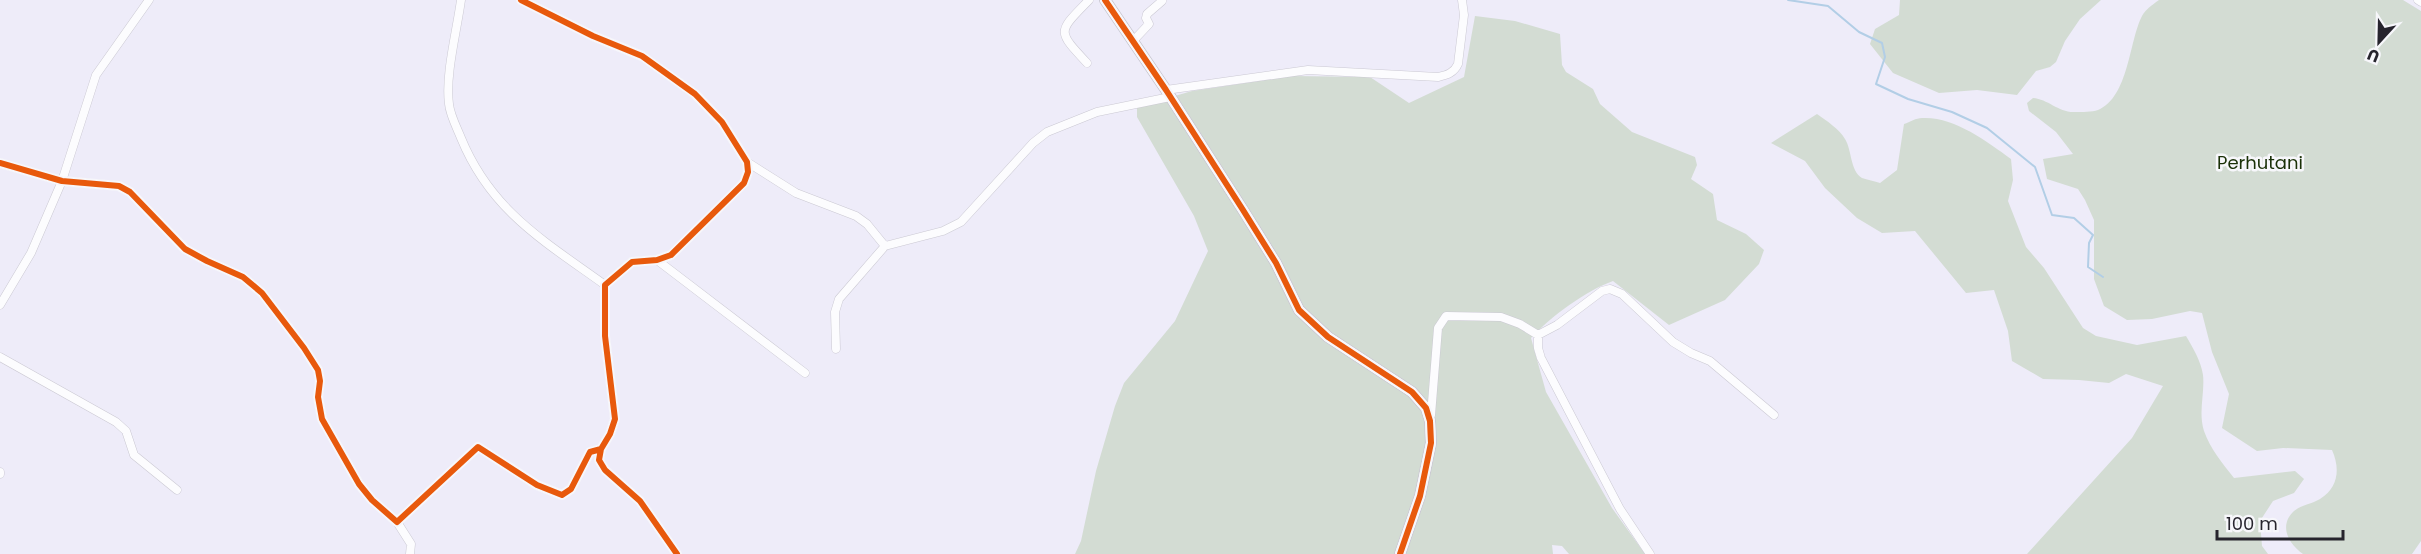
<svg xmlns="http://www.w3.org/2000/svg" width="2421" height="554" font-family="Poppins,sans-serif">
  <rect width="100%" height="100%" fill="#eeecf9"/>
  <path fill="#d3dcd3" d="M1900,0h201l-21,19 -15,22 -9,21 -6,5 -14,4 -19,24 -40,-5 -38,3 -46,-20 -23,-29 5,-15 24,-14z
    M2159,0h244l18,11v530l-9,13h-109c-14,-10 -25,-28 -9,-43 7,-6 18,-7 26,-12 19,-12 20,-31 12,-49l-49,-2 -26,3 -35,-23 7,-34 -17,-42 -10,-39 -12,-2 -38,8 -25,1 -23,-14 -10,-27v-59l-9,-20 -7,-11 -31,-10 -4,-20 30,-5 -17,-22 -27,-21 -2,-8 6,-5c15,1 26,15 42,14 7,0 17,0 23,-2 31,-13 31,-69 44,-94 4,-7 10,-11 17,-16z
    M1475,16l40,5 45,13 2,31 4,7 27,17 7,15 32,28 63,25 2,8 -6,14 22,15 4,26 29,14 18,16 -5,14 -34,36 -56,25 -56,-44c-26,9 -63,36 -82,57l15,54 66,116 33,46h-76l-7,-8 -10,-1 1,9h-478l6,-13 15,-70 19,-65 9,-23 51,-62 33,-70 -14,-35 -57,-99v-10l55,-16 100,-15 78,1 39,26 55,-26z
    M1817,114c10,7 22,15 28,25 7,11 5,32 17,39 5,2 13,3 18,5l17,-13 7,-46c6,-2 12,-6 18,-6 31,-2 65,23 89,41l2,21 -5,21 18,46 18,21 39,60 13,8 41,9 49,-9c7,12 15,25 17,39 2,18 -5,37 1,56 6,17 18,32 30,47l61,-7 9,8 -10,14 -21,8 -13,20 2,25 6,8h-241l105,-116 31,-52 -37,-12 -17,9 -30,-3 -36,-1 -31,-18 -4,-30 -14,-41 -28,3 -51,-62 -33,2 -25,-15 -32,-30 -20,-27 -34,-18z"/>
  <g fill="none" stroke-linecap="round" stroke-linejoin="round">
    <path stroke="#b2cee6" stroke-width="2" d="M1788,0l40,6 31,26 23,11 3,14 -9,27 32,15 44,13 35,16 48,39 17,48 22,3 19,17 -4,8 -1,24 15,10"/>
    <g stroke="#cbc9d3" stroke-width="9">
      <path id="street" d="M461,0c-4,30 -16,75 -12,104 1,11 8,24 12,34 30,73 83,103 144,147
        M521,0l72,36 49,20 53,38 27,28 25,40 1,10 -4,11 -73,72 -14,5 -25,2 -27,23v51l10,83 -5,15 -9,15 -2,11 6,10 35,31 37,53
        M2418,0l3,2
        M1133,41l16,-17 -3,-6 1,-4 15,-13
        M1087,63c-31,-33 -29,-31 2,-63
        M1166,90l142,-20 130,7c9,-2 16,-4 20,-13l6,-49 -2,-15
        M747,162l49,31 60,23 11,8 18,22
        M0,163l62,18 57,5 11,6 55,57 22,12 36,16 19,16 42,55 14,22 2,11 -2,16 4,22 37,65 13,16 25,22 81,-75 59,38 25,10 9,-6 19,-37 11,-3
        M657,260l148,113
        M0,305l31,-52 31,-72 34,-106 53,-75
        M1538,335v13l3,10 79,151 30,45
        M836,349l-1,-37 4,-13 46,-53 58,-15 18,-9 72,-79 14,-11 50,-20 73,-15
        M0,357l116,65 10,9 8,24 43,35
        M1431,415l7,-87 8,-12 55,1 19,7 18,11 19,-10 45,-34 8,-2 12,5 51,48 18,11 19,8 64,54
        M0,472v2
        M397,522l14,22 -1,10"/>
    </g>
    <g stroke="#cbc9d3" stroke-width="12">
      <path id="secondary" d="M1105,0l61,90 77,120 33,53 23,47 29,27 84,55 14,16 4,13 1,22 -11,53 -20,58"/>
    </g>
    <use href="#street" stroke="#fcfcfe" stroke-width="8"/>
    <use href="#secondary" stroke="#fcfcfe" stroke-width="10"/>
    <g stroke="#f7f7fb" stroke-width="10">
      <path id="cycleway" d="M521,0l72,36 49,20 53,38 27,28 25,40 1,10 -4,11 -73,72 -14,5 -25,2 -27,23v51l10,83 -5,15 -9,15 -2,11 6,10 35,31 37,53
        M1105,0l61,90 77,120 33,53 23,47 29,27 84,55 14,16 4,13 1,22 -11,53 -20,58
        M0,163l62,18 57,5 11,6 55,57 22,12 36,16 19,16 42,55 14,22 2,11 -2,16 4,22 37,65 13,16 25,22 81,-75 59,38 25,10 9,-6 19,-37 11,-3"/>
    </g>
    <use href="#cycleway" stroke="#e8590c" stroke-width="6"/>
  </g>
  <g text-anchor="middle" stroke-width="5" stroke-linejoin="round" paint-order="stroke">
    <g font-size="18" fill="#1a3107" stroke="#f7f7fb">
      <text x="2260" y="169">Perhutani</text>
    </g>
  </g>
  <g transform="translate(2379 42) rotate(202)" stroke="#f7f7fb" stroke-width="4.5" paint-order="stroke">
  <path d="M0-4.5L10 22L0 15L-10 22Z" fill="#26242d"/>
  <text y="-9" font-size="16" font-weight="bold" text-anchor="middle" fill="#26242d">U</text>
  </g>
  <path d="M2217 530v9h126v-9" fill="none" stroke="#26242d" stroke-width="3"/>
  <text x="2226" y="530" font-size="18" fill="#26242d" stroke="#f7f7fb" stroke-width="4.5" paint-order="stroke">100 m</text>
</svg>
